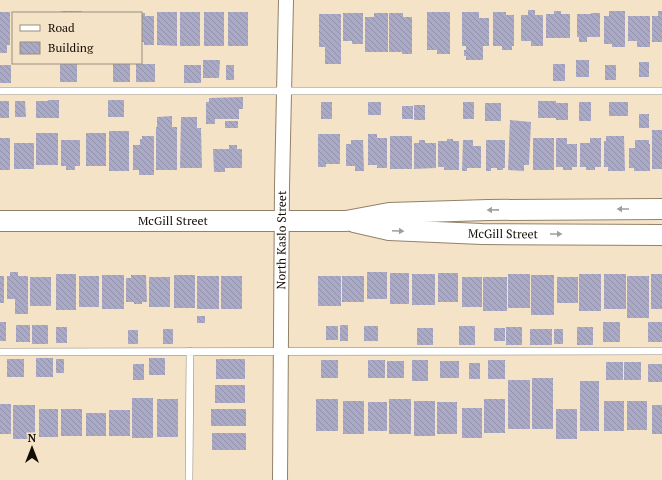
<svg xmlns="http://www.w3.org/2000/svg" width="662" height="480" font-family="'PT Serif',serif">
  <defs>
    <pattern id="building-back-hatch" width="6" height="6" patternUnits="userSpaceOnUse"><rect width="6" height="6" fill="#aaaac7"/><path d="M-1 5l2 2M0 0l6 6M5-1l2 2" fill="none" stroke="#9191a9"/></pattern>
  </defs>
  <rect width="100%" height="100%" fill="#f5e3c8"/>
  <path fill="url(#building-back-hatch)" d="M528,10h7v5h8v31h-12v-5h-10v-26h7z
    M61,11h21v2h-21z
    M554,11h7v3h9v24h-24v-24h8z
    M609,11h16v36h-13v-3h-8v-28h5z
    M658,11h4v31h-10v-26h6z
    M0,12h10v33h-3v8h-7z
    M157,12h20v34l-20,-1z
    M180,12h20v34h-20z
    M204,12h20v34h-20z
    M228,12h20v34h-20z
    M427,12h23v42h-13v-4h-10z
    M462,12h17v6h10v28h-6v14h-17v-4h-2v-6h2v-4h-4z
    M493,12h13v3h8v31h-2v4h-10v-4h-9z
    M141,13h4v3h9v29h-10v-3h-3z
    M343,13h20v31h-11v-3h-9z
    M374,13h14v39h-23v-35h9z
    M389,13h14v4h9v37h-10v-2h-13z
    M591,13h9v24h-13v5h-8v-5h-2v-23h14z
    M319,14h22v50h-16v-17h-6z
    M628,16h22v31h-13v-6h-9z
    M203,60h17l-1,18h-16z
    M576,60h13v17h-13z
    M639,62h10v15h-10z
    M60,63l17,1v18h-17z
    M113,64h17v18h-17z
    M136,64h19v18h-19z
    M553,64h12v17h-12z
    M0,65h11v18h-11z
    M184,65h17v18h-17z
    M226,65h8v15h-8z
    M605,65h11v15h-11z
    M243,97v12h-4v10h-24v5h-9v-22h3v-4z
    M48,100h11v18h-23v-17h12z
    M108,100h16v17h-16z
    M0,101h9v17h-9z
    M15,101h10l1,16h-11z
    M538,101h18v17h-18z
    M321,102h11v17h-11z
    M368,102h13v13h-13z
    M463,102h11v17h-11z
    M579,102h12v19h-12z
    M609,102h19v14h-19z
    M485,103h16v18h-16z
    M556,103h12v17h-12z
    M414,105h11v15h-11z
    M402,106h11v13h-11z
    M639,114h10v14h-10z
    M172,116v11h5v43h-21v-43h1v-10z
    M181,117h16v11h4l1,40h-22z
    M510,120l21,2 -2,43h-5v6l-16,-1z
    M225,121h13v7h-13z
    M652,130h10v39h-10z
    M109,131h20v40h-20z
    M36,133h22v32h-22z
    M86,133h20v33h-20z
    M318,134h22v30h-14v3h-8z
    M368,134h9v4h10v30h-10v-3h-9z
    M142,136h12v39h-15v-5h-6v-25h7v-6h2z
    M390,136h22v33h-22z
    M606,136h18l1,35h-17v-4h-4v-26h2z
    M0,138h10v32h-10z
    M533,138h21v32h-21z
    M556,138h11v6h10v23h-5v3h-9v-3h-7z
    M590,138h11v29h-6v3h-9v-3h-6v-24h10z
    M447,139h6v2h6v29h-15v-3h-6v-26h9z
    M61,140h19v26h-5v4h-9v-4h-5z
    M351,140h12l1,31h-9v-5h-9v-22h5z
    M419,140h6v3h11v25l-22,1v-26h5z
    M463,140h10v6h8v22h-14v3h-5z
    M486,140h19v28h-2v2h-6v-2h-6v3h-5z
    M635,140h14v4h1v27h-16v-3h-5v-20h6z
    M14,143h20v26h-20z
    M229,145h8v4h5v19h-17v4h-11l-1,-23h16z
    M10,272h8v4h10v38h-13v-15h-8v-23h3z
    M367,272h20v27h-20z
    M390,273h19v31h-19z
    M438,273h20v29h-20z
    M56,274h20v36h-20z
    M412,274h23v31h-23z
    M508,274h22v34h-22z
    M579,274h22v37h-22z
    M604,274h22v35h-22z
    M651,274h11v35h-11z
    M102,275h22v34h-22z
    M131,275h15l1,27h-5v2h-8v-2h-8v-24h5z
    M174,275h21v33h-21z
    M531,275h23v40h-23z
    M0,276h4v27h-4z
    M79,276h20v31h-20z
    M197,276h22v33h-22z
    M221,276h21v33h-21z
    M318,276h23v30h-23z
    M342,276h22v26h-22z
    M627,276h22v42h-22z
    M30,277h21v29h-21z
    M149,277h21v30h-21z
    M462,277h20v30h-20z
    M483,277h24v34h-24z
    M557,277h21v26h-21z
    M197,316h8v7h-8z
    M0,322h6v19h-6z
    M603,322h17v20h-17z
    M648,322h14v20h-14z
    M16,325h14v17h-14z
    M32,325h16v19h-16z
    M340,325h8v16h-8z
    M326,326h12v14h-12z
    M364,326h14v15h-14z
    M459,326h16v19h-16z
    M56,327h11v16h-11z
    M506,327h16v18h-16z
    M577,327h16v18h-16z
    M417,328h16v17h-16z
    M494,328h11v13h-11z
    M163,329h10v15h-10z
    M530,329h22v16h-22z
    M554,329h9v15h-9z
    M128,330h10v14h-10z
    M36,358h17v19h-17z
    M149,358h16v17h-16z
    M7,359h17v18h-17z
    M56,359h8v14h-8z
    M216,359h29v20h-29z
    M321,360h17v18h-17z
    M368,360h17v18h-17z
    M412,360h16v21h-16z
    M488,360h17v19h-17z
    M387,361h17v17h-17z
    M440,361h19v17h-19z
    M606,362h17v18h-17z
    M624,362h17v18h-17z
    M469,363h11v16h-11z
    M133,364h11v16h-11z
    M648,364h14v18h-14z
    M532,378h21v51h-21z
    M508,380h22v49h-22z
    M580,381h19v50h-19z
    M215,385h30v18h-30z
    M132,398h21v40h-21z
    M157,399h21v38h-21z
    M316,399h22v32h-22z
    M389,399h22v35h-22z
    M484,399h21v34h-21z
    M343,401h21v33h-21z
    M414,401h21v35h-21z
    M604,401h20v30h-20z
    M627,401h20v29h-20z
    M368,402h19v29h-19z
    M437,402h20v32h-20z
    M0,404h11v30h-11z
    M13,405h22v34h-22z
    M652,405h10v29h-10z
    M462,408h20v30h-20z
    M39,409h19v28h-19z
    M61,409h21v27h-21z
    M211,409h35v17h-35z
    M556,409h21v30h-21z
    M109,410h21v26h-21z
    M86,413h20v23h-20z
    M212,433h34v17h-34z"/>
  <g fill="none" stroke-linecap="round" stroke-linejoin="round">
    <g stroke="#928269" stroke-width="8">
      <path id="lane" d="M0,91h662
        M0,352l662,-1
        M189,480l1,-129"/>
    </g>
    <g stroke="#928269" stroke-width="16">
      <g id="street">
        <path id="s1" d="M280,480l2,-294 4,-186"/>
      </g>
    </g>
    <g stroke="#928269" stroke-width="22">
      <g id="secondary">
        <path id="s2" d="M0,221h346l43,-8 99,-3 174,-1"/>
        <path id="s3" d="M354,222l35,8 93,4 180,1"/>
      </g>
    </g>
    <use href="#lane" stroke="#fff" stroke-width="7"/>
    <use href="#street" stroke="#fff" stroke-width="14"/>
    <use href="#secondary" stroke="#fff" stroke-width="20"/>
  </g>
  <defs><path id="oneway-solid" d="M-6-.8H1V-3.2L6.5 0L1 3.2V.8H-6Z"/></defs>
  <g fill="#a09e9b">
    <use href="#oneway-solid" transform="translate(623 209) rotate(180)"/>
    <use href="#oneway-solid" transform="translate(493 210) rotate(179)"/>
    <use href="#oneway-solid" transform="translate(398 231) rotate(2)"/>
    <use href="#oneway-solid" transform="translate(556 234)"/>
  </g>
  <g text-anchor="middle" stroke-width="3.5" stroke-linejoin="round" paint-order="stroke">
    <g font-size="12" fill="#120c04" stroke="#f5e3c8">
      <text dy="4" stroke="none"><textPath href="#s2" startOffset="173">McGill Street</textPath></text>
      <text dy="4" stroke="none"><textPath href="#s3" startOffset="150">McGill Street</textPath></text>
      <text dy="4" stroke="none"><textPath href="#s1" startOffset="240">North Kaslo Street</textPath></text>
    </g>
  </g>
  <rect x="12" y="12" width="130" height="52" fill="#f5e3c8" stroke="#9a8d7a"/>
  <rect x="20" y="25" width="20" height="6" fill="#ffffff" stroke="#9a8d7a"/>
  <text x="48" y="32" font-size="12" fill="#120c04">Road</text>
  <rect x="20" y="42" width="20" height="12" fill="url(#building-back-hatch)" stroke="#9a8d7a"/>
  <text x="48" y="52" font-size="12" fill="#120c04">Building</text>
  <g transform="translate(32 448)" stroke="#f5e3c8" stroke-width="3" paint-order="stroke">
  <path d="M0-3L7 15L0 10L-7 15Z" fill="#120c04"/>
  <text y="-6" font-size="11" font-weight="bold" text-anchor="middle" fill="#120c04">N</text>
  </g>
</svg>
